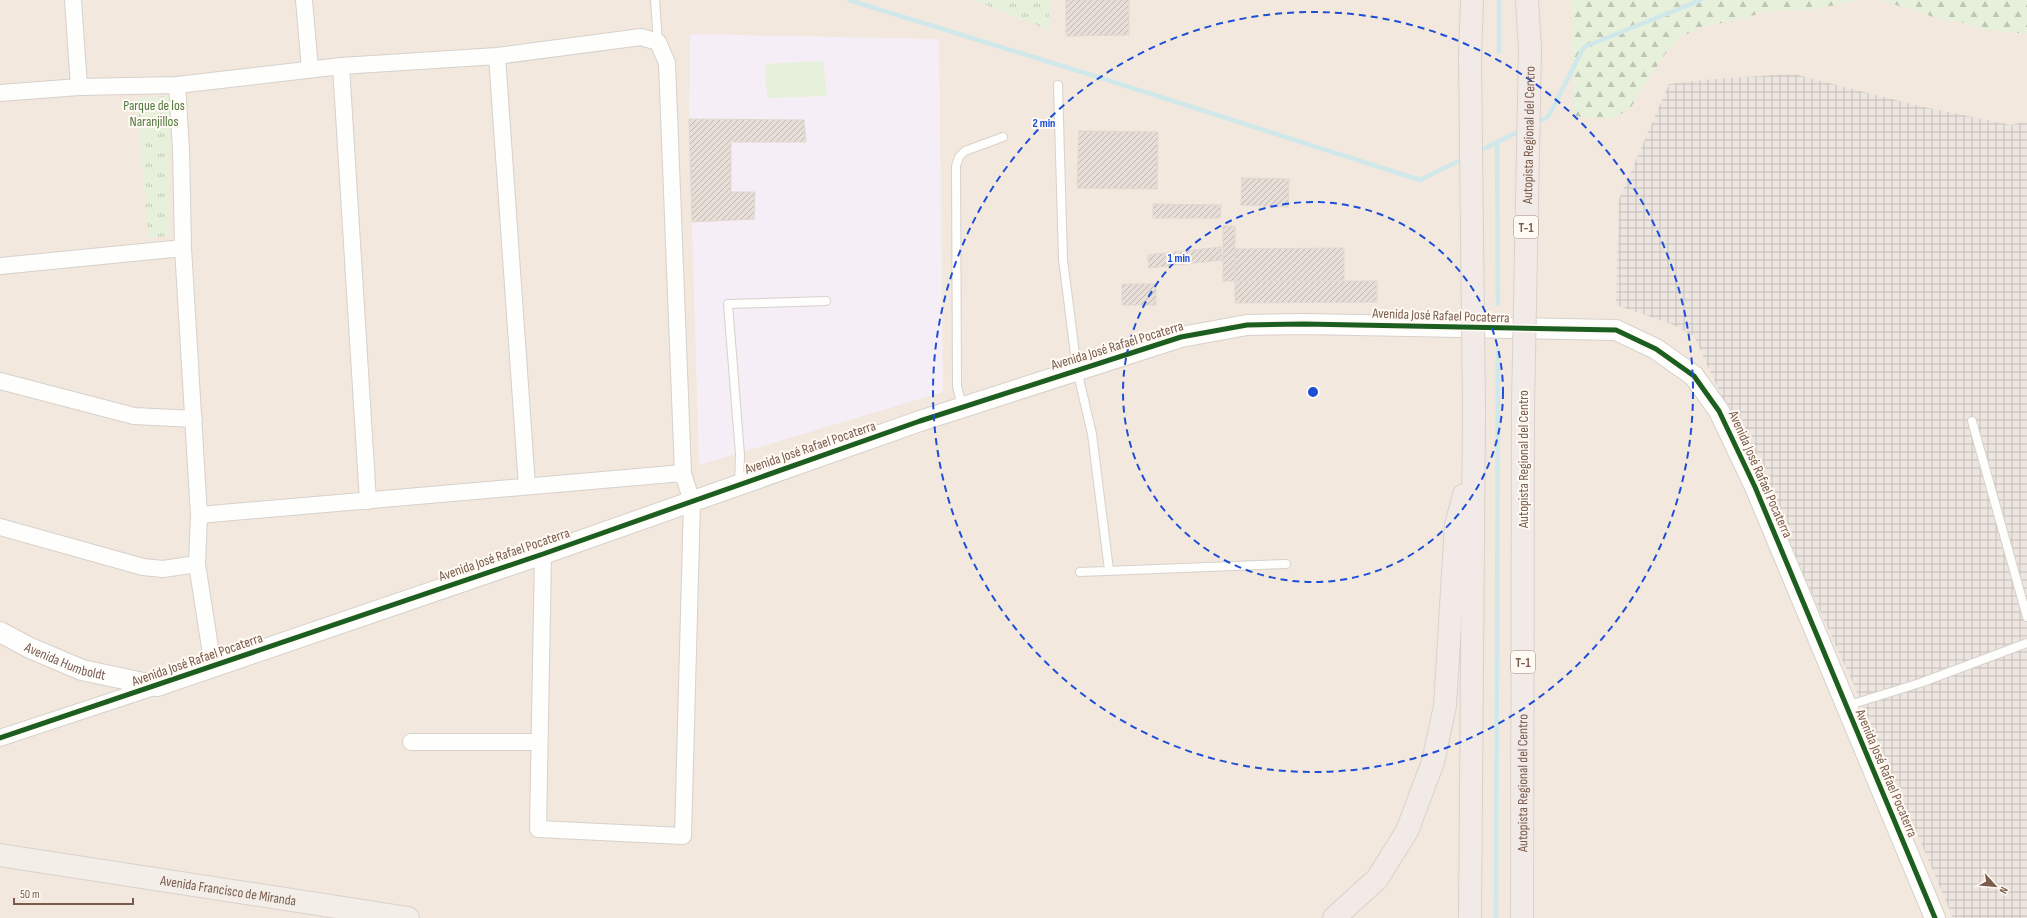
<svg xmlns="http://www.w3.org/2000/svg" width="2027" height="918" font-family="'Sofia Sans Condensed',sans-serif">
  <defs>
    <pattern id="industrial-grid" width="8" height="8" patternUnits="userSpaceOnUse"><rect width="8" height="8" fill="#ede5e0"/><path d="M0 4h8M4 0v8" fill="none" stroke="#c5bdb8"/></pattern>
    <pattern id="grass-tufts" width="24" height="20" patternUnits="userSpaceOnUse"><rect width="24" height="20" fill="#e7f0db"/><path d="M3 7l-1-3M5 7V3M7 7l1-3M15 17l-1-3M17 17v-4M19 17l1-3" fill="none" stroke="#c0c6b4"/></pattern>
    <pattern id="forest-firs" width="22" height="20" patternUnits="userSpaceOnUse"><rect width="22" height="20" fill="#e7f0db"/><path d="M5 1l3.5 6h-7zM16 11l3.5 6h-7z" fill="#c0c6b4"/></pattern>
    <pattern id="building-hatch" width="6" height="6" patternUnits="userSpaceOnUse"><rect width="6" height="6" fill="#e6ded7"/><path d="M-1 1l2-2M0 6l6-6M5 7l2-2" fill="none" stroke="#bfb7b1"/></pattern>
  </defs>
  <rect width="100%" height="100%" fill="#f9f5f0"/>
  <path fill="#f2e8de" d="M0,0h2027v918h-2027z"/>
  <path fill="url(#industrial-grid)" d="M1794,74l125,32 92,19 16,-4v797h-74l-101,-237 -158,-345 -23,-12 -55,-19 3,-106 50,-115 44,-5z"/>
  <path fill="#f6eef6" d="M690,34l249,5 4,353 -244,73 -10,-346z"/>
  <path fill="url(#grass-tufts)" d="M973,0h76v30z
    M169,96v140l-21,2 -11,-140z"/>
  <path fill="url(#forest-firs)" d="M1571,0h293l-56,10 -45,2 -20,7 -43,8 -19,10 -16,17 -36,56 -20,9 -35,-3z
    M1880,0h147v34l-46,-5 -20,-7 -21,-3z"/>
  <path fill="#e7f0db" d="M823,61l4,35 -60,2 -2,-34z"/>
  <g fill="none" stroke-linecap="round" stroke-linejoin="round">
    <path stroke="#d0e8ea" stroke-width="4.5" d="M849,0l252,78 319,102 45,-22
      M1499,52v-52
      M1534,124l14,-7 36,-70 117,-47
      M1497,142l1,162
      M1477,152l45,-22
      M1496,918l2,-568"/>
  </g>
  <path fill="url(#building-hatch)" stroke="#e2d8d2" d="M1066,0h63v35l-63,1z
    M689,119l115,1 2,22h-75v50h24l-1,27 -62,3z
    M1079,131l79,1 -1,57 -80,-1z
    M1242,178l47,1 -1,28 -47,-2z
    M1153,204l68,1 -1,13h-67z
    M1223,226h12v55h-12z
    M1221,247l1,13 -73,8 -1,-13z
    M1344,248v32l-109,1v-32z
    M1235,281h142v21l-142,1z
    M1122,284h34v21h-34z"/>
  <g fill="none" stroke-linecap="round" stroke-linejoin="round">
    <g stroke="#d7d1cb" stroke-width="10">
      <path id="service" d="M655,0l3,42
        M1058,85l5,174 14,111 15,64 17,136
        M962,407l-5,-21 -1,-220 3,-9 6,-6 38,-14
        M1972,421l55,196
        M739,484l1,-29 -12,-151 98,-3
        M1080,572l206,-8
        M1846,706l74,-23 107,-40"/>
    </g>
    <g stroke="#d7d1cb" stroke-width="18">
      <path id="minor" d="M73,0l6,87
        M304,0l6,69
        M497,56l30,430
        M341,66l27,435
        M177,85l4,64 2,99 16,267 -2,49 16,103
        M0,93l79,-6 98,-2 164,-19 156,-10 144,-19 17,5 9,21 16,410 9,29 -9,334 -145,-7 5,-275
        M0,266l183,-18
        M0,381l134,35 60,3
        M199,515l484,-42
        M0,527l143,40 20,2 34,-5
        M0,738l157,-52
        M411,742h128"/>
    </g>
    <g stroke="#d7d1cb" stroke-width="22">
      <g id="tertiary">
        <path id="s1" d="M0,632l30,16 52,22 75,16 386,-132 377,-133 261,-84 66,-12 57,-1 312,6 40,19 38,27 25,35 36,76 180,431"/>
      </g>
    </g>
    <g stroke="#dad1cc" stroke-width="24">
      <g id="primary">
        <path id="s2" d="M0,855l408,63"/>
      </g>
    </g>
    <g stroke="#dad1cc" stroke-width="24">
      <g id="motorway">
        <path d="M1527,0l3,49"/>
        <path d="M1470,58l2,-58"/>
        <path d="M1334,918l43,-39 30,-48 26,-69 12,-56 11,-181 8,-30"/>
        <path d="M1470,918l4,-509"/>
        <path id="s3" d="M1522,918l1,-512"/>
      </g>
    </g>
    <use href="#service" stroke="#fefefd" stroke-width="8"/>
    <use href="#minor" stroke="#fefefd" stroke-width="16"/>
    <use href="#tertiary" stroke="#fefefd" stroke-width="20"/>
    <use href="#primary" stroke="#f3eee8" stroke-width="22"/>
    <use href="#motorway" stroke="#f2eae7" stroke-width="22"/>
    <g stroke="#dad1cc" stroke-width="24" stroke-linecap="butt">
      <g id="motorway-bridge">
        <path d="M1470,58l4,351"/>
        <path id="s4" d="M1523,406l7,-357"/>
      </g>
    </g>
    <use href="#motorway-bridge" stroke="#f2eae7" stroke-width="22"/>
    <g stroke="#fffaf3" stroke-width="8">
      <path id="cycleway" d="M0,738l543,-184 377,-133 261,-84 66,-12 57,-1 312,6 40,19 38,27 25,35 36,76 180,431"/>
    </g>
    <use href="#cycleway" stroke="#1b5e20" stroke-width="5"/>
  </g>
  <g fill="none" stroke="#1d4ed8" stroke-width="2" stroke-dasharray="7 5">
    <circle cx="1313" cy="392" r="190"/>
    <circle cx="1313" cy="392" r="380"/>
  </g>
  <g text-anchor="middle" stroke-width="4" stroke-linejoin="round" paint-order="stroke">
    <g fill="#fffaf3" stroke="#a28b7f" stroke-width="1">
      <rect x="1514" y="216" width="24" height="22" rx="3"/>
      <rect x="1511" y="651" width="24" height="22" rx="3"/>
    </g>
    <g font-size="13" font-weight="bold" fill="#7a5c4d">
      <text x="1526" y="232">T-1</text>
      <text x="1523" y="667">T-1</text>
    </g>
    <g font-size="14" fill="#537a41" stroke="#fffaf3">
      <text x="154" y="110">Parque de los<tspan x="154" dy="16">Naranjillos</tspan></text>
    </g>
    <g font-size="14" fill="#7a5c4d" stroke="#fffaf3">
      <text dy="5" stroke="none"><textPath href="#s4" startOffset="271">Autopista Regional del Centro</textPath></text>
      <text transform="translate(1441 315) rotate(2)" y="5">Avenida José Rafael Pocaterra</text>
      <text transform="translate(1117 345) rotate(-17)" y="5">Avenida José Rafael Pocaterra</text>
      <text transform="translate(810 447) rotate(-19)" y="5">Avenida José Rafael Pocaterra</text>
      <text transform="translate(1523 459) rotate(-90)" y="5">Autopista Regional del Centro</text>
      <text transform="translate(1761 474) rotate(66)" y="5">Avenida José Rafael Pocaterra</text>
      <text transform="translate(504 554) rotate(-19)" y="5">Avenida José Rafael Pocaterra</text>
      <text dy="5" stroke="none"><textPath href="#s1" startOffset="72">Avenida Humboldt</textPath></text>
      <text transform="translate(197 659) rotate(-19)" y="5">Avenida José Rafael Pocaterra</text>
      <text transform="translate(1887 773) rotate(67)" y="5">Avenida José Rafael Pocaterra</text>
      <text dy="5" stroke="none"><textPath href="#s3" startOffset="135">Autopista Regional del Centro</textPath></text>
      <text dy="5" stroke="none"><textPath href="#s2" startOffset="231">Avenida Francisco de Miranda</textPath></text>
    </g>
  </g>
  <circle cx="1313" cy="392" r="6" fill="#1d4ed8" stroke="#fffaf3" stroke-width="2"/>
  <g font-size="12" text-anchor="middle" font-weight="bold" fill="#1d4ed8" stroke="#fffaf3" stroke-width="4" stroke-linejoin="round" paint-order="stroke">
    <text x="1044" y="127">2 min</text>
    <text x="1179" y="262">1 min</text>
  </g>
  <g transform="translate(1995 886) rotate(117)" stroke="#fffaf3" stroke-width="3" paint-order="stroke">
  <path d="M0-3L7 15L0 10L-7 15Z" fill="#7a5c4d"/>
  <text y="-6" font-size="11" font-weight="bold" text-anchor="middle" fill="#7a5c4d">N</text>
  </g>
  <path d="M14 898v6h119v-6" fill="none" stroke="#7a5c4d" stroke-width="2"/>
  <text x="20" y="898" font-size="12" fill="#7a5c4d" stroke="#fffaf3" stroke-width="3" paint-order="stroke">50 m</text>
</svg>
